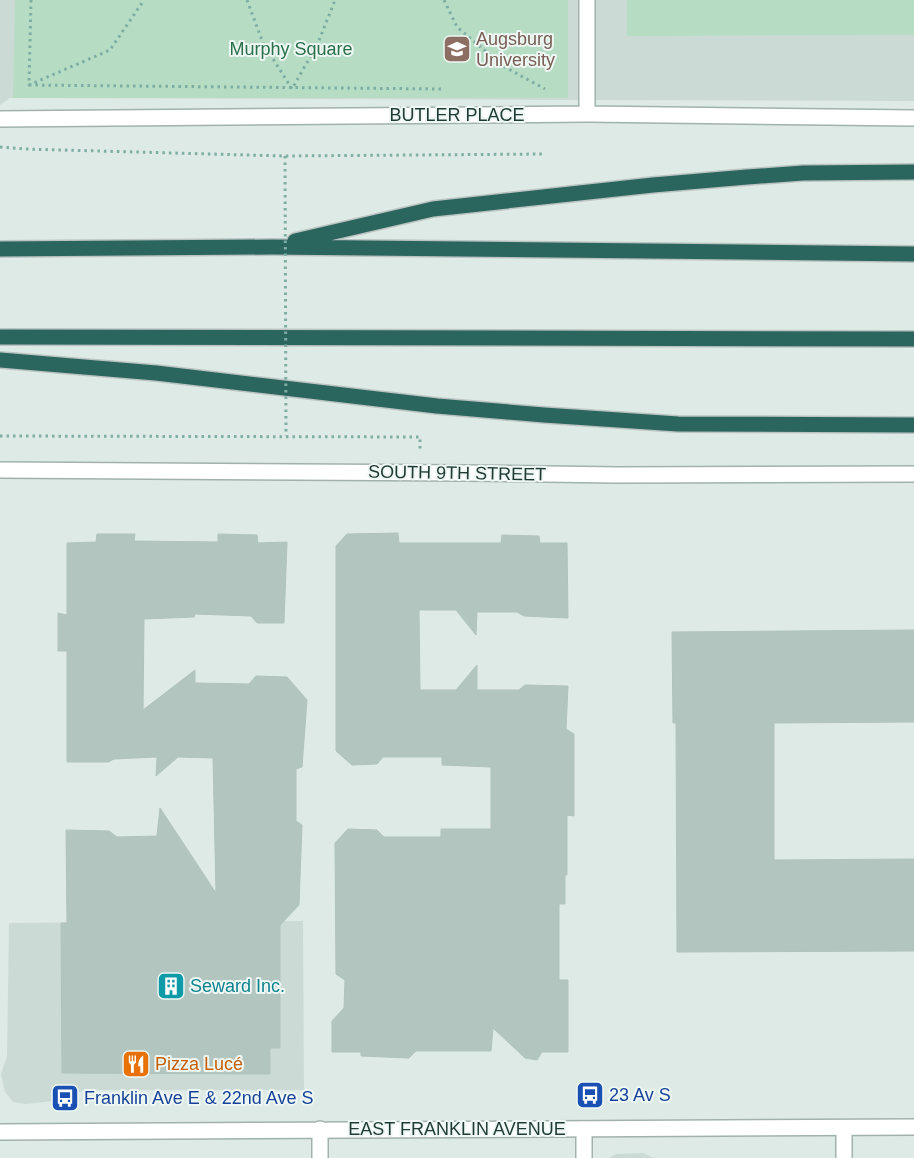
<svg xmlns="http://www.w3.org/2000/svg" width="914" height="1158" font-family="Helvetica,sans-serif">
  <rect width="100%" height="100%" fill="#deeae5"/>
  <path fill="#ccdad5" d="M0,0h914v101l-904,-3 -10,7z
    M303,921l1,169h-219l-31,11 -28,3 -13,-2 -8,-10 -4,-18 6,-18 2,-133z
    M643,1153l11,5h-45l7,-4z"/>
  <path fill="#b6dcc3" d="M15,0h553v98h-555z
    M627,0h287v35l-287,1z"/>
  <path fill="#b3c5bf" stroke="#b1c3bd" d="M398,533l1,10h102l1,-8 37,1 1,7h27l1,75 -44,-2 -7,-4h-40l-1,23 -20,-25h-37l1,80h36l21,-25v25h42l6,-5 43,1 -2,43 8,5v82l-7,-1v60h-2v29h-6v76h9v72h-26l-5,8 -12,-2 -32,-30 -2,23h-75l-7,7 -48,-2v-4h-29v-31l12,-13 1,-28 -9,-6 -1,-131 13,-14 29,1 7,7h57v-8h50v-62l-49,-2v-8h-59l-6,7 -25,1 -16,-14v-205l11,-12z
    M97,534h38l-1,7 84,1v-8l39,1 1,8 29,-1 -3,81h-27l-6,-7 -56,-2 -1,3 -50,2 -1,91 52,-40v13l54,1 7,-8 31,1 20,23 -5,67 -6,2v52l6,4 -3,80 -19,20v123h-10v26l-208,-1 -1,-150h6l-1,-93 43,1 8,6 40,-1 3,-28 56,85 -3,-135 -35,-1 -22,19 1,-19 -43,2 -6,3h-41v-111h-9v-38l9,2v-72l29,-1z
    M914,630v92l-140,1v137l140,-1v92l-237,1 -1,-229h-3l-1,-91z"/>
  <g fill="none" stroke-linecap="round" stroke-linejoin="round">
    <g stroke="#a1b2ac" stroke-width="18">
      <path id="service" d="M844,1128v30"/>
    </g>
    <g stroke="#a1b2ac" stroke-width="18">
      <path id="minor" d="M587,0v114
        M0,119l587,-5 327,4
        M0,470l465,3 153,2 296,-1
        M584,1129v29
        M320,1158v-29"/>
    </g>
    <g stroke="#a1b2ac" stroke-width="18">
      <path id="tertiary" d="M0,1132l914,-5"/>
    </g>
    <g stroke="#bcc4c2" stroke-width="18">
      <path id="motorway" d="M295,241l138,-32 220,-24 94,-8 56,-4 111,-1
        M0,249l272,-2 642,7
        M0,337l914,2
        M0,360l156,13 281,33 107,9 134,9 236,1"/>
    </g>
    <path stroke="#7eaea3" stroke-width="3" stroke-dasharray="2.5 4" stroke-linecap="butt" d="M31,0l-2,85 81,-35 34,-50
      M247,0l16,43 29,46 26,-46 17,-43
      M444,0l13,27 46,39 42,23
      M29,85l413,4
      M0,147l24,2 261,7 260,-2
      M0,436l420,1v12"/>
    <use href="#service" stroke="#fff" stroke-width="15"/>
    <use href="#minor" stroke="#fff" stroke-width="15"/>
    <use href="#tertiary" stroke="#fff" stroke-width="15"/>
    <use href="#motorway" stroke="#2b665e" stroke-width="15"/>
    <path stroke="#7eaea3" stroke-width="3" stroke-dasharray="2.5 4" stroke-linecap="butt" d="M285,156l1,280"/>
  </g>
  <defs>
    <g id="university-square" transform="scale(1.4375)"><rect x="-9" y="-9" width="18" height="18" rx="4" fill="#8d6e63" stroke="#eef7f3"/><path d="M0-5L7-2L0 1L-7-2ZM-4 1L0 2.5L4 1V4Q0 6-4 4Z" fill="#fff"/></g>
    <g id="building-square" transform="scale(1.4375)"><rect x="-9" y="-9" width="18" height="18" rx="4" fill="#0f9aa8" stroke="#eef7f3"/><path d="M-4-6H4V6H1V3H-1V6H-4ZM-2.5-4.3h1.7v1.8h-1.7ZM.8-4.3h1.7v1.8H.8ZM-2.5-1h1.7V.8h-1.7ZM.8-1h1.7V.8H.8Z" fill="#fff"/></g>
    <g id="restaurant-square" transform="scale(1.4375)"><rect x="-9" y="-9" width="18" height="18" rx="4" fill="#e8710a" stroke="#eef7f3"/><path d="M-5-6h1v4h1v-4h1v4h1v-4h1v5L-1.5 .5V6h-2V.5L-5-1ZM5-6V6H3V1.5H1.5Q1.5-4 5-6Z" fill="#fff"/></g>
    <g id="bus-square" transform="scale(1.4375)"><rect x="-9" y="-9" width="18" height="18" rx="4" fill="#1a4fb4" stroke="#eef7f3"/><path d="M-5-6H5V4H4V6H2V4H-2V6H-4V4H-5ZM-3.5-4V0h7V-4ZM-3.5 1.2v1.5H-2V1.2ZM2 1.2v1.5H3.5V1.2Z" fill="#fff"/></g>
  </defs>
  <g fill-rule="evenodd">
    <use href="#university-square" x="457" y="49"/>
    <use href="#building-square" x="171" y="986"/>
    <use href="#restaurant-square" x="136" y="1064"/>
    <use href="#bus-square" x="590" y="1095"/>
    <use href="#bus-square" x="65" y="1098"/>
  </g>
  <g text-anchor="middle" stroke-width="4" stroke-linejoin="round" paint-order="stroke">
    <g font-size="18" fill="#785e54" stroke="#eef7f3" text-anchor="start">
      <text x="476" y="45">Augsburg<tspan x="476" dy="21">University</tspan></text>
    </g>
    <g font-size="18" fill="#29714a" stroke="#eef7f3">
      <text x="291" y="55">Murphy Square</text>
    </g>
    <g font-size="18" fill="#1f3a34" stroke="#eef7f3">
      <text x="457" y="121">BUTLER PLACE</text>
      <text transform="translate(457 473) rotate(1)" y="6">SOUTH 9TH STREET</text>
      <text x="457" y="1135">EAST FRANKLIN AVENUE</text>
    </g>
    <g font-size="18" fill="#0d838f" stroke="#eef7f3" text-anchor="start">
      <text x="190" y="992">Seward Inc.</text>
    </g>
    <g font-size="18" fill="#c56008" stroke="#eef7f3" text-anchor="start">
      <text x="155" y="1070">Pizza Lucé</text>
    </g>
    <g font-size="18" fill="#164399" stroke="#eef7f3" text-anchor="start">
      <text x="609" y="1101">23 Av S</text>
      <text x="84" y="1104">Franklin Ave E &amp; 22nd Ave S</text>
    </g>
  </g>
</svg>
